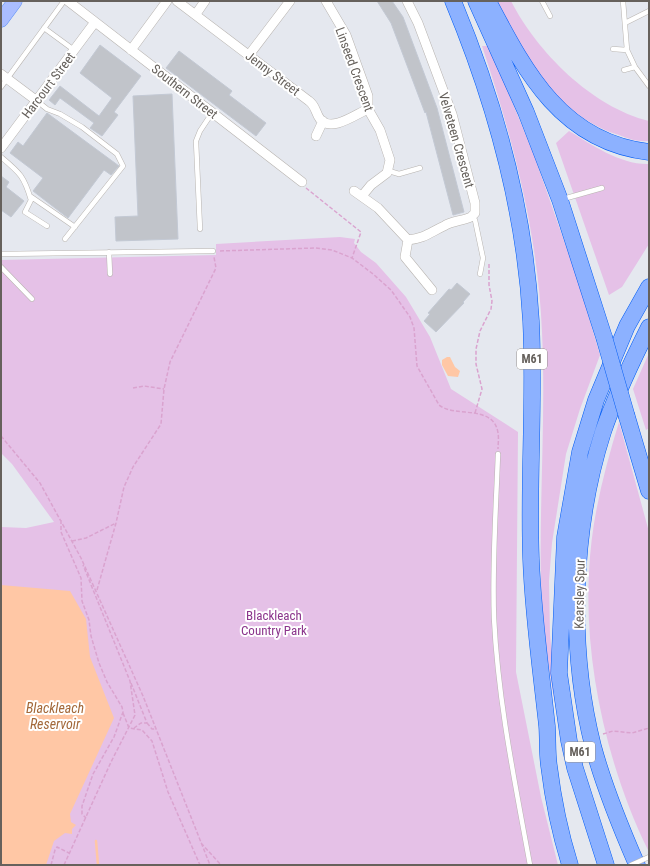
<svg xmlns="http://www.w3.org/2000/svg" width="650" height="866" font-family="'Roboto Condensed',sans-serif">
  <rect width="100%" height="100%" fill="#e5e8ef"/>
  <path fill="#e5c1e7" d="M497,1h14c26,51 81,106 138,120v20c-11,1 -20,-2 -30,-6 -62,-18 -94,-80 -122,-134z
    M482,46h7l45,109 44,126 22,74 -20,54 -14,45 -14,89 -3,38 1,54 8,73 -2,1c-8,-41 -13,-82 -15,-124 -2,-84 5,-168 1,-253 -4,-98 -29,-193 -60,-286z
    M569,131c23,14 52,34 80,33v80l-27,43 -13,8 -53,-152z
    M340,237l15,2 -1,4 7,9 15,11 30,34 24,40 21,52 67,43 -2,240 25,125 17,68h-557v-338l25,1 28,-6 -42,-58 -11,-11v-193l215,-5v-11z
    M649,353v75l-3,2 -13,-41z
    M619,422l30,110 -1,318c-40,-81 -64,-186 -59,-277 2,-52 15,-102 30,-151z"/>
  <path fill="#ffc7a5" d="M447,357h3l5,10 5,4 -2,6 -10,-1 -6,-11v-5z
    M1,585l69,6 16,28 4,38 24,61 -44,96 1,8 5,3 -4,4v5l-7,-1 -11,8 -8,24h-45z"/>
  <g fill="none" stroke-linecap="round" stroke-linejoin="round">
    <path stroke="#ffc7a5" stroke-width="2.5" d="M96,841l2,24"/>
  </g>
  <path fill="#c1c4ca" stroke="#c3c9d4" d="M377,1h15l11,16 34,91 27,104 -11,3 -27,-103 -1,1 -34,-90z
    M100,45l41,31 -27,36 4,3 -16,21 -12,-8 4,-5 -34,-25 -5,7 -6,-5 11,-14 39,30 13,-18 -32,-25z
    M179,51l53,40 -3,4 37,28 -10,13 -90,-68z
    M172,94l6,145 -62,2 -1,-24 23,-1 -5,-120z
    M47,113l72,53 -8,9 -7,-5 -36,48 -35,-27 10,-13 -33,-25 8,-11 5,4z
    M1,176l8,6 -3,5 18,14 -13,16 -10,-7z
    M457,283l13,11 -7,8 1,1 -28,29 -12,-11 6,-7 -2,-1 21,-24 2,1z"/>
  <g fill="none" stroke-linecap="round" stroke-linejoin="round">
    <g stroke="#b8b4b0" stroke-width="5.5">
      <path id="lane" d="M542,1l8,15
        M623,1l4,49 8,17 14,19
        M625,23l24,-12
        M44,28l30,22
        M613,49l14,1
        M624,70l11,-3
        M1,87l63,-86
        M37,101l10,8 13,5 22,13 35,27 6,12 -58,73
        M1,157c19,16 23,19 30,43l-6,12 22,14
        M389,171l10,3 21,-6
        M30,196l45,31
        M563,199l39,-11
        M471,217l4,3 8,38 -3,16
        M200,229l-4,-88 4,-10 12,-18
        M109,252l1,22
        M1,254l212,-3
        M1,267l31,32
        M498,454c-2,55 -6,110 -4,164 4,83 21,165 36,247"/>
    </g>
    <g stroke="#b8b4b0" stroke-width="10">
      <path id="street" d="M68,1l234,181
        M177,1l132,100c7,5 6,11 11,18 11,14 36,-5 48,-10
        M326,1l20,34 22,61v13l12,21 10,30 -3,13 -16,12 -9,11
        M407,1l11,22 34,91 23,89v10l-4,4c-9,4 -19,4 -27,9 -15,7 -19,12 -36,14
        M196,14l9,-13
        M131,50l36,-49
        M249,55l41,-54
        M1,74l36,27
        M316,136l7,-15
        M1,148l94,-126
        M354,191l24,17 30,32 -3,17 27,33"/>
    </g>
    <g stroke="#588ef5" stroke-width="15">
      <path id="primary" d="M1,20l14,-19"/>
    </g>
    <g stroke="#005cf4" stroke-width="17">
      <path id="highway" d="M453,1c42,101 72,210 78,320 4,79 -3,159 0,238 2,56 10,111 16,167 1,13 0,27 2,40 4,33 11,67 21,99
        M476,1l50,111 34,88 44,137
        M488,1c37,70 73,141 161,151
        M627,417l22,74
        M606,865l-31,-97 -6,-27 -10,-68 6,-136 15,-85 16,-52 31,-74 22,-39
        M637,865c-17,-39 -33,-78 -44,-119 -25,-99 -21,-217 10,-314 12,-36 29,-71 46,-105"/>
    </g>
    <path stroke="#daa3cf" stroke-width="1.5" stroke-dasharray="4 2" stroke-linecap="butt" d="M306,188l55,44 -9,26
      M220,251l95,-3 17,2 20,8 21,16 18,16 19,27 4,11 3,38 22,39c16,13 55,-1 59,28 1,5 0,11 0,16
      M133,388l11,-2 20,3
      M475,413l7,-24 -6,-25v-15l4,-18 11,-22 1,-8 -3,-16v-22
      M1,436l39,47 41,75 62,138 67,169
      M61,520v12l20,46 1,23 7,19 2,16 8,27 8,19 15,25 1,5 -9,25 -21,37 -11,32v8l4,4
      M72,541l14,-3 30,-15
      M97,590l19,-67 8,-36 9,-20 28,-43 3,-35 6,-27 46,-94 -2,-11
      M131,683l16,40h-6l-7,5
      M123,713l6,15 13,2 10,11 16,51 32,73
      M147,723l5,6h4
      M603,734l10,-3 19,2 17,-5
      M201,843l20,22
      M51,865l4,-15 2,-3 12,6
      M64,865l47,-103 24,-47 -5,-34 -47,-116"/>
    <use href="#lane" stroke="#fff" stroke-width="4.5"/>
    <use href="#street" stroke="#fff" stroke-width="9"/>
    <use href="#primary" stroke="#aabdff" stroke-width="14"/>
    <use href="#highway" stroke="#8cb1ff" stroke-width="16"/>
    <g stroke="#b8b4b0" stroke-width="5.5" stroke-linecap="butt">
      <path id="lane-bridge" d="M631,865l18,-8"/>
    </g>
    <g stroke="#005cf4" stroke-width="17" stroke-linecap="butt">
      <path id="highway-bridge" d="M604,337l23,80"/>
    </g>
    <use href="#lane-bridge" stroke="#fff" stroke-width="4.5"/>
    <use href="#highway-bridge" stroke="#8cb1ff" stroke-width="16"/>
  </g>
  <g text-anchor="middle" stroke-width="4" stroke-linejoin="round" paint-order="stroke">
    <g fill="#fff" stroke="#94908d" stroke-width="1">
      <rect x="517" y="349" width="30" height="20" rx="3"/>
      <rect x="565" y="742" width="30" height="20" rx="3"/>
    </g>
    <g font-size="12" font-weight="bold" fill="#66615c">
      <text x="532" y="363">M61</text>
      <text x="580" y="756">M61</text>
    </g>
    <g font-size="13" fill="#66615c" stroke="#fff">
      <text transform="translate(355 69) rotate(70)" y="5">Linseed Crescent</text>
      <text transform="translate(273 73) rotate(37)" y="5">Jenny Street</text>
      <text transform="translate(48 85) rotate(-53)" y="5">Harcourt Street</text>
      <text transform="translate(185 91) rotate(38)" y="5">Southern Street</text>
      <text transform="translate(457 140) rotate(74)" y="5">Velveteen Crescent</text>
      <text transform="translate(579 594) rotate(-89)" y="5">Kearsley Spur</text>
    </g>
    <g font-size="13" fill="#8b358c" stroke="#fff">
      <text x="274" y="620">Blackleach<tspan x="274" dy="15">Country Park</tspan></text>
    </g>
    <g font-size="14" font-style="italic" fill="#a36839" stroke="#fff">
      <text x="55" y="713">Blackleach<tspan x="55" dy="16">Reservoir</tspan></text>
    </g>
  </g>
  <rect width="650" height="866" fill="none" stroke="#66615c" stroke-width="4"/>
</svg>
